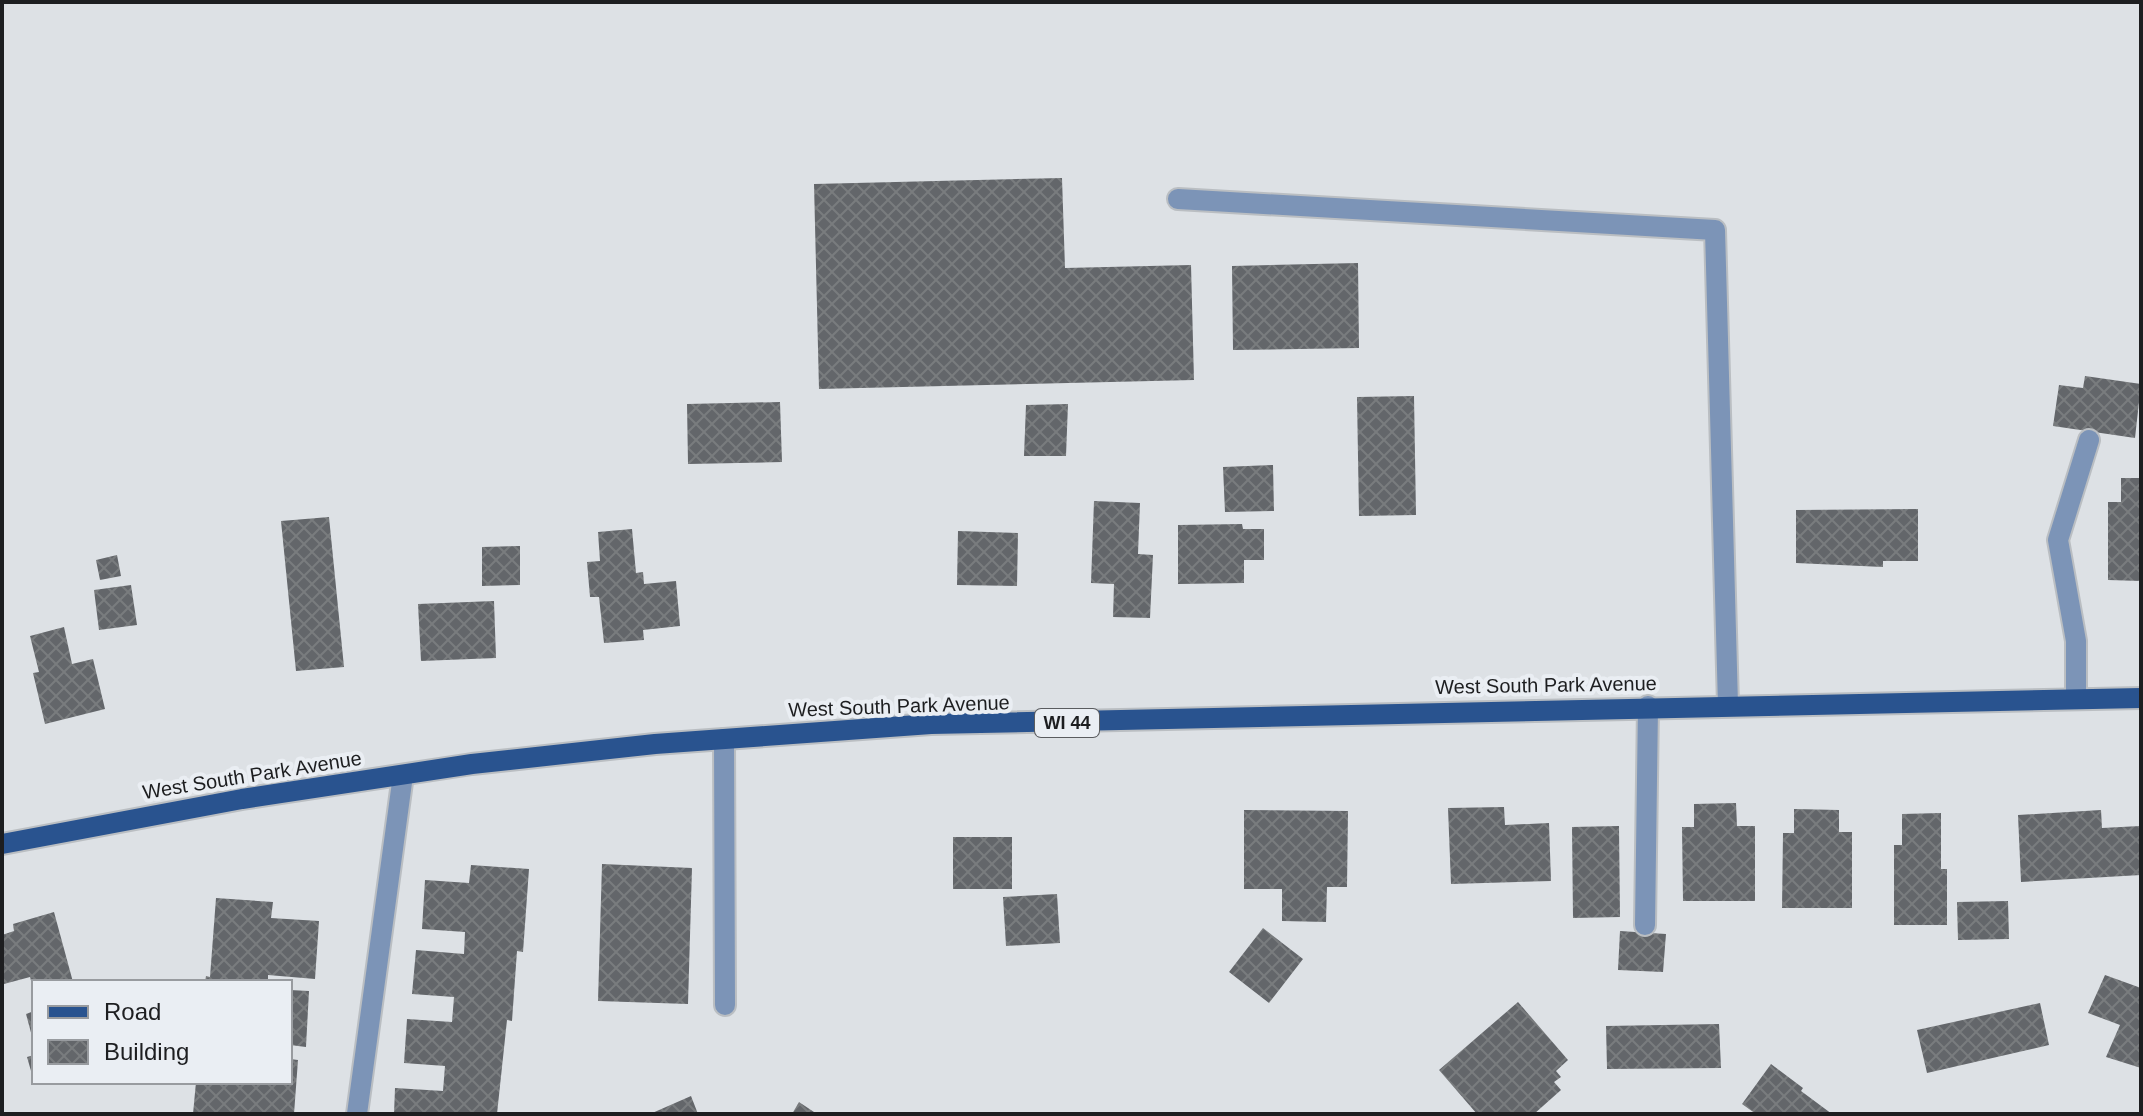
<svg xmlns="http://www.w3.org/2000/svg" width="2143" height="1116" font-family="Arial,sans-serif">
  <defs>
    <pattern id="building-cross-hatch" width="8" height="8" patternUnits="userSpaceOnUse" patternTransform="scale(2)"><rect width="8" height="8" fill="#63666a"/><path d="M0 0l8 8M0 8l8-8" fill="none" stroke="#797c7e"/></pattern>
  </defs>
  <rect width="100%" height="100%" fill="#dde1e5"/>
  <path fill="url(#building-cross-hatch)" d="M1062,178l3,90 126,-3 3,115 -375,9 -5,-205z
    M1358,263l1,85 -126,2 -1,-84z
    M2085,376l56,8 -6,54 -82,-12 6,-41 24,3z
    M1414,396l2,119 -57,1 -2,-119z
    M780,402l2,60 -94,2 -1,-60z
    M1068,404l-2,52h-42l2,-51z
    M1273,465l1,46 -49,1 -2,-45z
    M2121,478h20v103l-33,-1v-78h13z
    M1094,501l46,2 -2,51 15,1 -3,63 -37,-1 1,-33 -23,-1z
    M1918,509v52h-35v6l-87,-4v-53z
    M329,517l15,150 -48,4 -15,-150z
    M1242,524l1,5h21v31h-20v23l-66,1v-59z
    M632,529l4,44 7,-1 1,12 32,-3 4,45 -37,4 1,10 -40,3 -5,-46h-9l-3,-35 13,-1 -2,-29z
    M958,531l60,2 -1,53 -60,-1z
    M520,546v39l-38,1v-39z
    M117,555l4,21 -21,4 -4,-20z
    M131,585l6,40 -38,5 -5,-40z
    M494,601l2,57 -75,3 -3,-57z
    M64,627l8,37 21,-5 12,50 -60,15 -12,-51 6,-1 -9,-36z
    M1736,803l1,23h18v75h-72l-1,-74h12v-23z
    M1504,807l1,18 44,-2 2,58 -100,3 -3,-76z
    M1794,809l45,1v22h13v76h-70l1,-75h11z
    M1244,810l104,1 -1,76h-20l-1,35 -44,-1v-32h-38z
    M2101,810l1,18 38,-2 1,49 -120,7 -3,-67z
    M1941,813v56h6v56h-53v-80h8v-31z
    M1619,826l1,91 -47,1 -1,-91z
    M953,837h59v52h-59z
    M602,864l90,4 -4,136 -90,-3z
    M471,865l58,4 -6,83 -6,-1 -5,70 -5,-1 -10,94h-103l1,-26 48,3 2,-25 -41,-3 3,-44 45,3 2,-25 -42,-3 4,-44 48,4 1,-22 -43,-3 3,-49 44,3z
    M1057,894l3,49 -54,3 -3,-49z
    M216,898l57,4 -2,16 48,3 -4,58 -47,-4v7h-63l1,-6 4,1z
    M2008,901l1,38 -51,1 -1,-38z
    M54,912l19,70h-39l-1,6 -3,-11 -26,7 -2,-49 12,-4 -1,-7z
    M1263,928l40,31 -34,44 -40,-31z
    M1620,931l46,3 -3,38 -45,-2z
    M2105,975l36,13v80l-35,-11 14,-32 -32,-12z
    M290,990l19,1 -3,56 -16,-2z
    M1518,1002l50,58 -12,11 5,6 -7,5 7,8 -27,24h-57l-38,-44z
    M2040,1003l9,42 -122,28 -10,-43z
    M34,1011v28l-1,1 -7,-26z
    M1719,1024l2,44 -114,1 -1,-43z
    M34,1055v22l-1,1 -6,-21z
    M290,1059l8,1 -4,54h-101l3,-32h94z
    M1771,1064l32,24 -2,3 31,23h-76l-14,-10z
    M691,1096l7,18h-48z
    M799,1102l18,12h-25z"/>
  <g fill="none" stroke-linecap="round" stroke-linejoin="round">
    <g stroke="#babec2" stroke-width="24">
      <path id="lane" d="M1178,199l537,31 13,475
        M2076,699v-58l-18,-101 31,-100
        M724,739l1,266
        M1645,925l3,-219
        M357,1114l46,-339"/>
    </g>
    <g stroke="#babec2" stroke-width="24">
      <path id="primary" d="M2,844l240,-45 230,-35 183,-20 276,-20 1210,-26"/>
    </g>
    <use href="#lane" stroke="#7c94b7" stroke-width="20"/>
    <use href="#primary" stroke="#29538f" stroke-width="20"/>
  </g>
  <g text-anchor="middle" stroke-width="8" stroke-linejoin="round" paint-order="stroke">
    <rect fill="#eaeef3" stroke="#5a5c5f" stroke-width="2" x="1035" y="709" width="64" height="28" rx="6"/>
    <g font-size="18" font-weight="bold" fill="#1d1e20">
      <text x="1067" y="729">WI 44</text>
    </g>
    <g font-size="20" fill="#1d1e20" stroke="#eaeef3">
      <text transform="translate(1546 685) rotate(-1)" y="7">West South Park Avenue</text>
      <text transform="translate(899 706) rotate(-2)" y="7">West South Park Avenue</text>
      <text transform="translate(252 775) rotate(-9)" y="7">West South Park Avenue</text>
    </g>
  </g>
  <rect width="2143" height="1116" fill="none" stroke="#1d1e20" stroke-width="8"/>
  <rect x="32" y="980" width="260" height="104" fill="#eaeef3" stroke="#989b9f" stroke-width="2"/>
  <rect x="48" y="1006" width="40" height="12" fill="#29538f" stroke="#989b9f" stroke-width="2"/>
  <text x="104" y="1020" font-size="24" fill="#1d1e20">Road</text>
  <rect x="48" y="1040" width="40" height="24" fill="url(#building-cross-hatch)" stroke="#989b9f" stroke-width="2"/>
  <text x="104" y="1060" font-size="24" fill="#1d1e20">Building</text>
</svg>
